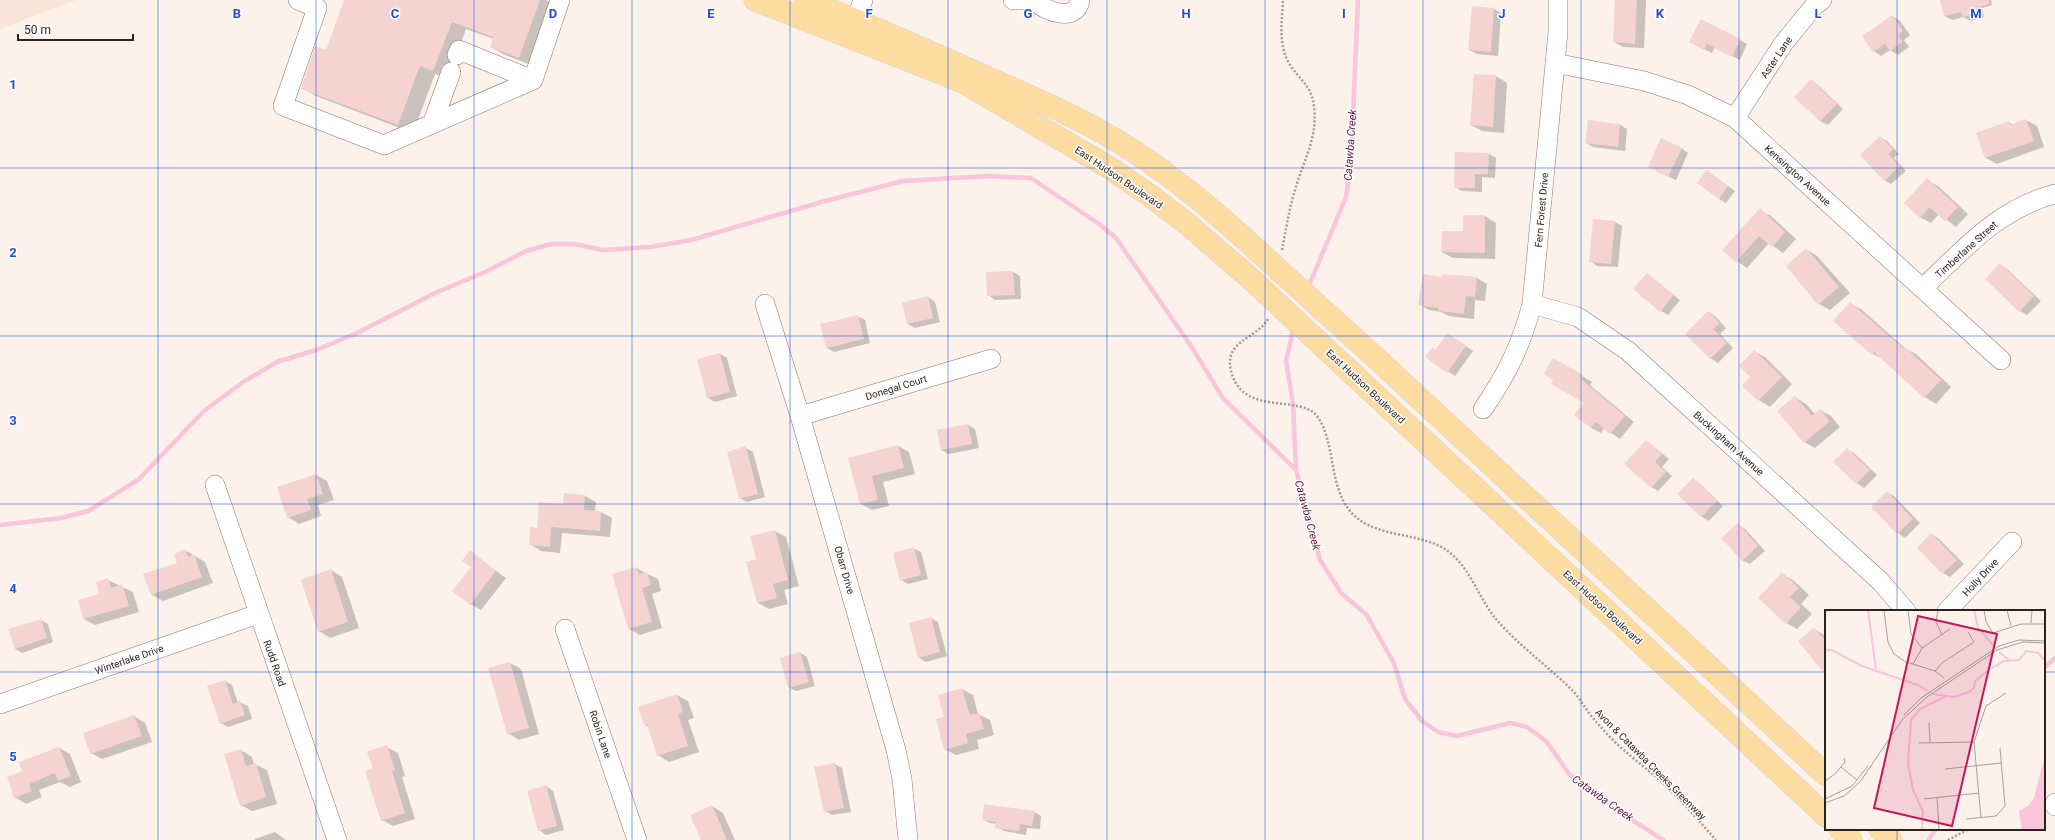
<svg xmlns="http://www.w3.org/2000/svg" width="2055" height="840" font-family="Roboto,sans-serif">
  <rect width="100%" height="100%" fill="#fdf1eb"/>
  <path fill="#fae4d8" d="M0,0h76l-76,29z"/>
  <path fill="#0003" d="M346,0h200l10,6 -22,60 -29,-11 -14,-8 3,-8 -28,-10 -18,50 -13,-5 -22,59 -97,-37 -14,-8 25,-37z
    M1616,0h30l-2,48 -21,-1 -9,-5z
    M1941,0h50l1,5 -10,3 2,9 -13,4 -8,-4 -11,3 -7,-4z
    M1473,7l21,2 7,4 -3,43 -21,-2 -8,-4z
    M1892,16l8,5 10,14 -6,5 5,7 -11,8 -8,-5 -9,6 -7,-5 -10,-14z
    M1740,40l7,4 -7,16 -25,-13 -3,6 -22,-11z
    M1474,75l22,1 11,7 -3,50 -22,-2 -11,-6z
    M1811,81l7,4 25,24 -15,16 -8,-4 -24,-24z
    M2026,120l11,6 7,21 -47,17 -11,-6 23,-36 4,3z
    M1589,121l31,4 7,4 -2,22 -32,-4 -7,-4z
    M1880,137l7,4 12,13 -5,4 12,13 -15,13 -7,-4z
    M1681,148l7,5 -12,27 -20,-9z
    M1489,154l7,4 -1,20 -13,-1v15l-20,-1 -7,-4z
    M1707,171l28,20 -9,12 -7,-4z
    M1927,180l11,6 30,28 -12,13 -17,-13 -8,9 -11,-6z
    M1760,210l11,6 25,23 -13,14 -14,-10 -22,25 -10,-7z
    M1485,216l11,7 -1,36 -42,-1 -11,-6z
    M1615,222l7,4 -4,41 -21,-1 -7,-5z
    M1806,249l11,7 33,37 -20,17 -11,-6z
    M2000,265l7,4 34,32 -14,14 -7,-4z
    M1013,272l7,4 1,23 -26,1 -7,-5 -1,-22z
    M1647,274l33,26 -12,15 -7,-4z
    M1443,275l34,3 10,6 -2,17 -10,-1 -1,19 -25,-3 -8,-4 -12,-2 -10,-6 24,-26z
    M928,297l7,5 5,20 -25,6 -7,-4 -5,-20z
    M1850,303l11,6 45,40 10,5 35,33 -15,17 -11,-7 -41,-37 -11,-6 -39,-33z
    M1709,312l7,5 10,11 -6,6 13,14 -15,15 -8,-5z
    M857,316l8,4 5,23 -36,9 -7,-4z
    M1448,334l25,17 -18,25 -28,-19 9,-6z
    M1754,351l11,6 27,27 -22,23 -11,-7 -15,-14 8,-9z
    M720,354l7,4 10,38 -22,6 -7,-4z
    M1553,359l39,23 -2,3 44,37 -14,17 -16,-11 -3,5 -10,-5 -6,-25z
    M1795,397l11,7 9,10 5,-4 11,6 9,11 -25,21 -11,-6z
    M968,425l7,4 4,19 -30,6 -8,-4z
    M1647,441l22,18 -7,8 10,9 -14,15 -7,-4z
    M898,446l11,6 6,22 -32,8 6,24 -17,4 -11,-6 -12,-45z
    M746,448l7,4 12,45 -18,5 -7,-4z
    M1847,449l7,4 23,22 -13,13 -7,-5 -22,-21z
    M316,475l11,6 7,19 -16,5 3,11 -22,8 -11,-7 -10,-30z
    M1693,479l7,5 23,22 -14,15 -7,-4 -23,-23z
    M1887,492l7,4 26,27 -15,15 -7,-5 -26,-26z
    M585,496l11,6 -1,10h6l11,6 -2,19 -48,-4 -2,20 -19,-2 -11,-7 33,-39z
    M1738,525l7,4 20,22 -15,13 -8,-4z
    M775,531l11,6 13,49 -15,4 4,14 -19,5 -11,-6 -11,-40 11,-3z
    M1932,534l7,5 25,25 -14,13 -7,-4 -25,-25z
    M913,548l8,4 7,27 -20,5 -7,-4z
    M185,550l20,12 8,21 -50,18 -11,-6 -7,-20 33,-12z
    M470,552l36,26 -25,32 -11,-6 2,-37z
    M636,568l22,11 3,12 -9,3 10,34 -22,7 -11,-6 -16,-54z
    M331,570l11,7 17,51 -29,10 -11,-7z
    M1782,574l11,6 16,15 -8,9 11,10 -15,15 -11,-6z
    M108,580l25,12 6,20 -44,13 -11,-6z
    M931,618l7,4 9,34 -21,6 -7,-4z
    M41,620l7,4 5,18 -31,11 -7,-4z
    M1814,629l12,7v37z
    M800,653l7,4 8,29 -19,5 -8,-4z
    M510,663l11,6 18,65 -20,6 -11,-7z
    M225,681l7,4 6,18 2,-1 8,4 4,13 -24,8 -7,-4z
    M962,689l11,6 5,19 12,6 4,15 -17,5 2,9 -23,6 -11,-6v-31z
    M677,695l11,6 6,17 -6,2 11,32 -30,10 -11,-7 -9,-28 -4,-2z
    M134,716l11,7 7,19 -50,17 -11,-6z
    M387,747l11,6 7,23 -3,1 13,42 -22,7 -11,-6 -8,-51z
    M59,748l11,6 11,28 -11,5 -10,-5 -21,8 3,7 -16,7 -11,-7 9,-25z
    M241,750l11,7 2,7 13,6 10,34 -25,7 -11,-6z
    M834,764l8,4 9,44 -19,3 -7,-4z
    M546,786l7,5 11,39 -18,5 -7,-5z
    M712,806l11,7 12,27h-33z
    M1034,812l7,4 -1,13 -13,-1 -1,7 -22,-4 -8,-4 1,-3 -7,-1 -7,-4z
    M275,832l11,8h-31v-1z"/>
  <g fill="none" stroke-linecap="round" stroke-linejoin="round">
    <path stroke="#fac4da" stroke-width="4.5" d="M1308,288l38,-91 5,-36 7,-161
      M1294,327l-8,34 7,43 3,66 24,90 22,34 24,20 28,49 11,36 17,22 16,11 19,4 53,-13 17,4 19,14 23,33 57,42 37,24
      M0,525l61,-7 27,-7 50,-31 66,-69 39,-29 34,-20 39,-12 41,-17 78,-40 50,-21 41,-21 25,-7h23l29,6 47,-3 41,-7 134,-39 78,-20 85,-5 43,2 68,46 17,14 75,108 32,52 73,72
      M2044,668l11,-10
      M1929,839l7,-10"/>
  </g>
  <path fill="#f5d3d1" d="M344,0h196l-21,58 -29,-11 3,-10 -41,-15 -19,49 -13,-5 -22,59 -97,-36 14,-43 11,4z
    M1615,0h22l-2,44 -22,-2z
    M1940,0h49v4l-13,4 1,5 -14,4 -2,-5 -17,4z
    M1472,6l22,2 -3,44 -23,-2z
    M1892,15l11,16 -5,4 4,7 -12,9 -5,-7 -12,8 -11,-16z
    M1701,19l40,20 -9,18 -25,-13 -3,6 -15,-8z
    M1474,74l22,1 -3,52 -23,-2z
    M1811,79l26,25 -17,17 -26,-24z
    M2026,119l8,22 -49,17 -9,-25 33,-12 1,4z
    M1588,120l32,4 -2,23 -33,-4z
    M1880,136l13,13 -5,5 12,12 -16,15 -24,-26z
    M1661,138l21,10 -14,29 -20,-10z
    M1455,152l34,1 -1,21h-13v14h-21z
    M1707,170l21,16 -9,13 -22,-16z
    M1927,178l31,29 -13,14 -16,-14 -9,11 -16,-15z
    M1760,208l25,24 -13,15 -13,-11 -23,26 -14,-12z
    M1463,215h22v38l-44,-1 1,-21h21z
    M1593,219l22,2 -4,43 -22,-2z
    M1806,248l33,39 -21,18 -32,-39z
    M2000,263l34,33 -15,16 -34,-33z
    M1013,271l2,24 -28,1 -1,-24z
    M1647,273l27,22 -14,17 -27,-23z
    M1423,274l19,3v-3l35,3 -2,20 -9,-1 -2,18 -26,-3 1,-3 -21,-3z
    M928,296l5,22 -26,6 -5,-21z
    M1850,302l54,47 1,-2 36,33 -17,18 -50,-46 -2,3 -39,-34z
    M1708,311l12,12 -7,6 14,14 -17,16 -25,-25z
    M858,315l6,24 -38,9 -6,-24z
    M1447,333l19,13 -19,27 -22,-16 7,-10 3,3z
    M1754,350l28,27 -24,24 -16,-15 8,-9 -11,-11z
    M720,353l10,39 -23,6 -10,-39z
    M1553,358l30,17 -2,4 44,37 -15,18 -14,-12 -5,6 -17,-13 10,-12 -33,-19 2,-4 -9,-6z
    M1795,396l17,20 8,-7 10,12 -26,22 -27,-32z
    M968,424l4,20 -31,6 -4,-20z
    M1646,440l16,14 -7,8 11,10 -15,16 -27,-24z
    M898,445l6,23 -32,8 6,24 -18,4 -12,-46z
    M746,446l12,48 -19,5 -12,-47z
    M1847,448l23,22 -14,14 -23,-22z
    M316,474l7,20 -16,5 4,11 -24,8 -10,-31z
    M1693,478l24,23 -16,16 -24,-23z
    M1887,491l26,28 -16,15 -26,-27z
    M564,493l21,2 -1,15 17,1 -1,20 -49,-4 -1,20 -21,-2 1,-18 7,1 2,-26 24,2z
    M1738,523l20,23 -16,15 -21,-23z
    M775,530l13,50 -15,4 4,14 -20,5 -11,-41 10,-3 -6,-23z
    M1931,533l26,27 -15,14 -25,-26z
    M914,547l7,28 -21,6 -7,-28z
    M185,549l3,8 6,-3 8,23 -51,18 -8,-21 34,-11 -3,-9z
    M470,550l26,21 -26,34 -18,-14 19,-24 -9,-6z
    M636,567l3,7 8,-2 4,13 -9,3 10,34 -24,7 -16,-55z
    M331,569l17,53 -30,10 -17,-52z
    M1782,572l17,16 -9,9 11,10 -15,17 -28,-26z
    M108,578l3,10 11,-4 7,22 -46,13 -5,-19 21,-6 -3,-12z
    M931,617l9,35 -22,6 -9,-35z
    M41,619l6,19 -32,11 -7,-20z
    M1814,628l12,13v34l-28,-34z
    M800,652l9,30 -21,6 -8,-30z
    M510,662l19,66 -22,6 -19,-66z
    M225,680l8,24 7,-3 5,14 -25,9 -13,-38z
    M962,688l8,27 9,-2 5,16 -18,5 2,9 -24,7 -8,-31 8,-2 -6,-22z
    M677,694l6,18 -5,2 10,32 -31,10 -10,-32 -3,1 -6,-18z
    M134,715l8,21 -52,18 -7,-21z
    M387,745l8,25 -3,1 13,42 -24,8 -16,-50 8,-3 -6,-16z
    M59,747l12,29 -13,5 -3,-8 -26,11 3,7 -18,7 -7,-21 15,-6 -3,-9z
    M241,749l5,17 10,-3 10,34 -26,9 -16,-52z
    M835,763l9,45 -20,4 -10,-45z
    M546,785l11,41 -19,5 -11,-40z
    M984,804l51,7 -3,15 -12,-2 -1,7 -24,-3 1,-6 -14,-2z
    M712,805l15,35h-26l-11,-25z"/>
  <g fill="none" stroke-linecap="round" stroke-linejoin="round">
    <g stroke="#8e7567" stroke-width="20">
      <path id="minor" d="M298,0l19,8 -34,98 101,39 149,-65 27,-80
        M1013,0h12
        M1034,0c10,12 43,23 46,0
        M851,34l12,-34
        M457,55l2,-5 74,30
        M1555,63l89,18 44,14 47,23 266,242
        M1735,118l48,-74 31,-38 8,-6
        M433,122l18,-50
        M1923,288c41,-39 75,-79 132,-94
        M765,304l35,112 96,334 6,29 6,61
        M1532,304l46,13 50,34 252,230 26,30
        M1483,409c24,-35 38,-63 49,-105l26,-272v-32
        M800,416l191,-57
        M215,485l122,355
        M1947,611l65,-69
        M565,629l72,211
        M0,704l258,-90
        M2055,803v3"/>
    </g>
    <g stroke="#d5d3d2" stroke-width="23">
      <path id="major" d="M755,0l206,81 149,87 42,29 34,26 65,56
        M805,0c58,22 114,47 170,72 50,22 97,42 144,70 51,31 97,70 140,110
        M1378,360l448,415
        M1371,391l455,425
        M1840,829l11,11
        M1880,829l11,11"/>
    </g>
    <path stroke="#a49993" stroke-width="2.5" stroke-dasharray="2 2" stroke-linecap="butt" d="M1282,250c4,-20 7,-41 13,-60 8,-29 23,-52 19,-83 -2,-22 -15,-27 -25,-44 -11,-18 -7,-43 -6,-63
      M1268,319c-12,21 -49,22 -35,58 14,38 68,18 84,39 19,26 11,68 33,95 24,29 70,19 99,41 22,17 30,47 47,67 22,26 53,48 77,72 6,6 9,13 14,19 6,9 13,16 20,24 17,18 38,33 56,49 19,18 36,38 53,57
      M1948,840l21,-11"/>
    <use href="#minor" stroke="#fff" stroke-width="19"/>
    <use href="#major" stroke="#fddca2" stroke-width="22"/>
    <g stroke="#d5d3d2" stroke-width="23" stroke-linecap="butt">
      <path id="major-bridge" d="M1259,252l119,108
        M1251,279l120,112"/>
    </g>
    <use href="#major-bridge" stroke="#fddca2" stroke-width="22"/>
  </g>
  <path fill="none" stroke="#1d4ed8" stroke-width="1" stroke-opacity="0.55" d="M158,0v840M316,0v840M474,0v840M632,0v840M790,0v840M948,0v840M1107,0v840M1265,0v840M1423,0v840M1581,0v840M1739,0v840M1897,0v611M0,168h2055M0,336h2055M0,504h2055M0,672h1826M2044,672h11M1897,829v11"/>
  <g text-anchor="middle" stroke-width="3" stroke-linejoin="round" paint-order="stroke">
    <g font-size="10" fill="#2d231d" stroke="#fff">
      <text transform="translate(1776 57) rotate(-56)" y="4">Aster Lane</text>
      <text transform="translate(1798 175) rotate(42)" y="4">Kensington Avenue</text>
      <text transform="translate(1119 177) rotate(34)" y="4">East Hudson Boulevard</text>
      <text transform="translate(1541 210) rotate(-85)" y="4">Fern Forest Drive</text>
      <text transform="translate(1966 249) rotate(-42)" y="4">Timberlane Street</text>
      <text transform="translate(1366 386) rotate(43)" y="4">East Hudson Boulevard</text>
      <text transform="translate(896 387) rotate(-17)" y="4">Donegal Court</text>
      <text transform="translate(1729 443) rotate(42)" y="4">Buckingham Avenue</text>
      <text transform="translate(845 570) rotate(74)" y="4">Obarr Drive</text>
      <text transform="translate(1980 577) rotate(-47)" y="4">Holly Drive</text>
      <text transform="translate(1603 607) rotate(43)" y="4">East Hudson Boulevard</text>
      <text transform="translate(129 659) rotate(-19)" y="4">Winterlake Drive</text>
      <text transform="translate(275 663) rotate(71)" y="4">Rudd Road</text>
      <text transform="translate(601 734) rotate(71)" y="4">Robin Lane</text>
      <text transform="translate(1651 764) rotate(45)" y="4">Avon &amp; Catawba Creeks Greenway</text>
    </g>
    <g font-size="11" font-style="italic" fill="#5e123b" stroke="#fff">
      <text transform="translate(1350 145) rotate(-86)" y="4">Catawba Creek</text>
      <text transform="translate(1308 515) rotate(75)" y="4">Catawba Creek</text>
      <text transform="translate(1603 798) rotate(35)" y="4">Catawba Creek</text>
    </g>
  </g>
  <g transform="translate(1825 610)">
    <rect width="220" height="220" fill="#fdf1eb"/>
    <path d="M220,145v75h-23l-3,-19 9,-5 6,-8z" fill="#fac4da"/>
    <path fill="none" stroke="#fac4da" stroke-width="2" d="M43,0l8,59M149,0l4,18 16,18M0,40h7l30,16 56,19 10,6M174,42l10,8M107,84l22,3 15,-5 5,-4 1,-7 15,-12 14,-8 15,-1 7,-9 12,2 7,8M97,220l1,-19 -10,-21 -5,-26 3,-44 9,-11 25,-12"/>
    <path fill="none" stroke="#aa9f99" stroke-width="1" d="M59,0l4,32 6,12 12,8 29,9 9,7M83,0l3,24 11,14M113,0l-2,12 6,13M159,0l2,12 7,11 28,-9h24M182,0l4,16M206,13l1,-13M88,54l9,-16 28,-19M110,61l7,-8 32,-21 -6,-10M79,105l17,-17 78,-52 20,-6 26,1M104,113l1,19M94,133l55,-1M16,157l16,13M120,159l56,-6M0,171l10,-7 10,-12 -1,-4M112,187l2,33M0,189l27,-13 16,-20M99,189l55,-6M0,193l19,-7 16,-14 42,-62 25,-23 70,-47 26,-8 22,1M156,208l-7,-76 12,-36 20,-13M141,209l30,-3 9,-10 -5,-58"/>
    <path fill="#c2185b" fill-opacity="0.15" stroke="#c2185b" stroke-width="2" d="M93,6l79,18 -45,192 -78,-18z"/>
    <rect width="220" height="220" fill="none" stroke="#2d231d" stroke-width="2"/>
  </g>
  <g font-size="13" text-anchor="middle" font-weight="bold" fill="#1d4ed8" stroke="#fff" stroke-width="3" stroke-linejoin="round" paint-order="stroke">
    <text x="237" y="18">B</text>
    <text x="395" y="18">C</text>
    <text x="553" y="18">D</text>
    <text x="711" y="18">E</text>
    <text x="869" y="18">F</text>
    <text x="1028" y="18">G</text>
    <text x="1186" y="18">H</text>
    <text x="1344" y="18">I</text>
    <text x="1502" y="18">J</text>
    <text x="1660" y="18">K</text>
    <text x="1818" y="18">L</text>
    <text x="1976" y="18">M</text>
    <text x="13" y="89">1</text>
    <text x="13" y="257">2</text>
    <text x="13" y="425">3</text>
    <text x="13" y="593">4</text>
    <text x="13" y="761">5</text>
  </g>
  <path d="M18 34v6h115v-6" fill="none" stroke="#2d231d" stroke-width="2"/>
  <text x="24" y="34" font-size="12" fill="#2d231d" stroke="#ffffff" stroke-width="3" paint-order="stroke">50 m</text>
</svg>
